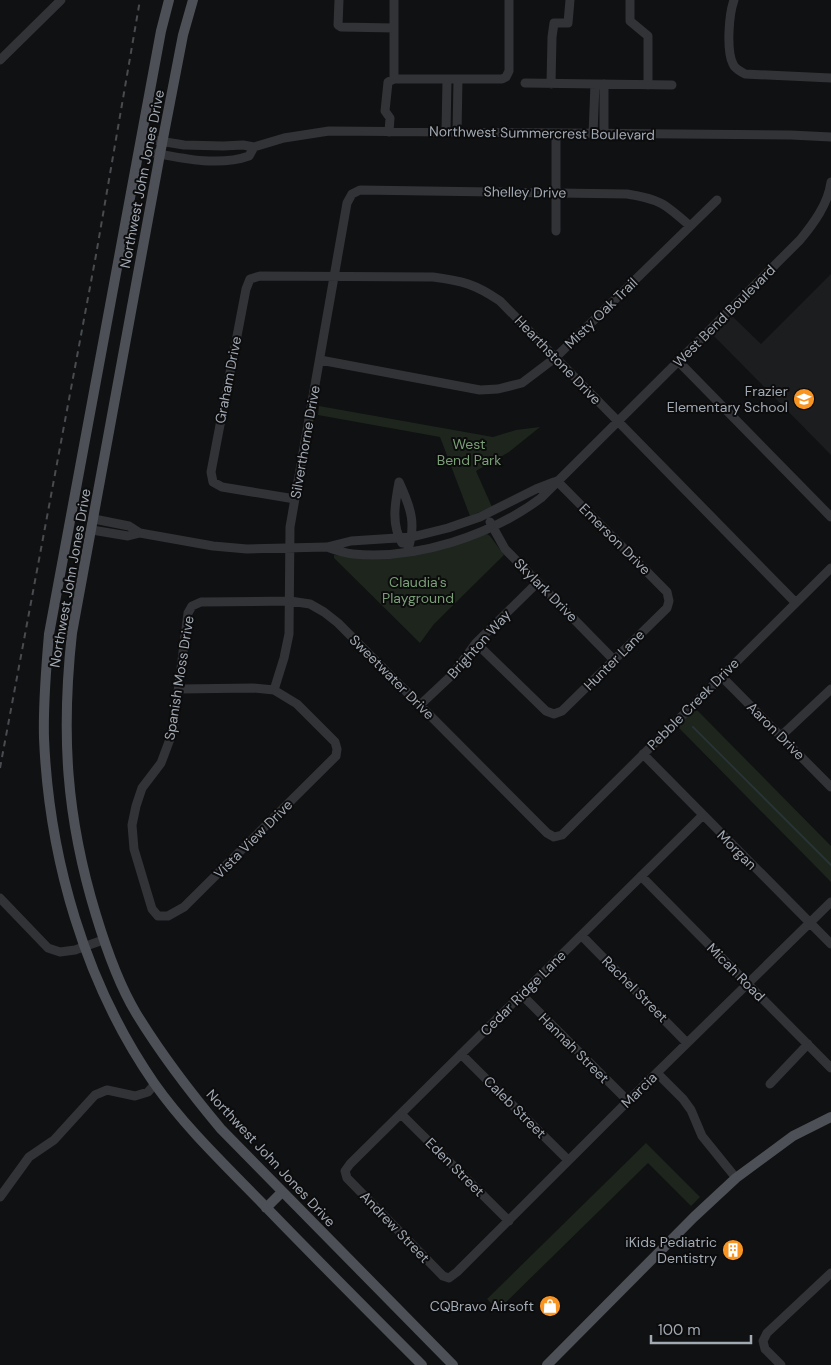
<svg xmlns="http://www.w3.org/2000/svg" width="831" height="1365" font-family="'DM Sans',sans-serif">
  <rect width="100%" height="100%" fill="#101112"/>
  <path fill="#1c1d1f" d="M831,274v181l-118,-120 19,-19 29,28z"/>
  <path fill="#1d251d" d="M319,406l174,31 23,-7 24,-3 -31,25 -33,19 16,36 -22,9 -30,-79 -122,-22z
    M487,534l3,2 14,19 -70,69 -14,19 -86,-85v-3l22,2z
    M695,708l136,138v36l-154,-156z
    M646,1143l54,54 -9,9 -43,-43 -150,147 -11,-11z"/>
  <g fill="none" stroke-linecap="round" stroke-linejoin="round">
    <path stroke="#293338" stroke-width="2" d="M693,727l138,138"/>
    <path stroke="#313337" stroke-width="9" d="M339,0l-1,25 3,2 53,1
      M394,0v79h108l4,-2 3,-6v-71
      M630,0v21l18,15v49
      M734,0c-5,14 -8,50 -1,64 2,5 7,7 12,10l86,4
      M0,60l61,-60
      M525,83l147,2
      M551,84l1,-47 2,-14h14l2,-23
      M389,132l1,-14 -5,-7 3,-29 6,-3
      M446,132l1,-53
      M457,133l1,-54
      M556,134v97
      M593,134l2,-50
      M604,134v-50
      M141,138l43,7 39,1 20,-1 11,2 30,-9 45,-7 462,4 40,2
      M139,150c34,6 76,18 110,6l5,-9
      M320,360l160,30 18,-1 24,-6 33,-25 162,-158
      M678,361l153,156
      M399,482c12,26 18,43 8,70
      M399,482c-4,21 -8,42 3,61
      M295,499l-73,-12 -9,-5 -2,-10 35,-183 4,-10 10,-3 173,1c30,4 42,7 67,24l295,301
      M94,519l35,7 11,7
      M490,522l15,27 109,111
      M92,530l36,6 12,-3 73,13 34,3 80,-2 24,-6 61,-4 36,-9 32,-11 56,-28 18,-7
      M327,547c8,3 17,6 26,7 63,6 137,-18 188,-56l259,-258c14,-17 28,-36 31,-58
      M476,643l70,68 8,3 8,-3 105,-103 2,-7 -2,-9 -110,-111
      M721,676l110,111
      M180,689l73,-1 21,2 23,14 38,38 2,7 -1,7 -152,151 -16,9h-10l-6,-7 -18,-60 -2,-24 4,-19 6,-18 19,-25 12,-32 15,-118 4,-7 9,-4 89,-1 20,3 14,8 14,11 209,210 7,4 8,-2 269,-267
      M274,690l10,-32 5,-24 1,-107 57,-324 5,-9 8,-4 267,4c33,5 38,10 63,32
      M420,705l33,-31 23,-31 62,-61
      M781,736l50,-47
      M643,754l188,190
      M703,815l-353,349 -5,7 2,7 96,98 6,2 8,-6 171,-171 203,-199
      M641,876l190,192
      M0,898l48,50 12,4 15,-2 28,-10
      M582,936l105,107
      M521,994l107,107
      M461,1054l107,106
      M657,1073l26,26 8,11 11,26 34,42
      M770,1084l38,-40
      M401,1114l108,107
      M0,1197l29,-40 25,-17 41,-45 12,-5 28,6 13,-4 7,-8
      M781,1365l-16,-16 -2,-8 4,-8 64,-60"/>
    <path stroke="#4d5056" stroke-width="10" d="M169,0l-8,31 -112,603c-3,35 -6,69 -5,104 5,121 41,245 110,345 31,44 70,81 107,119 53,55 107,109 161,163
      M193,0l-10,35 -23,119 -88,479c-11,101 -6,184 24,282 10,33 22,68 40,98 25,41 54,79 85,116l232,236
      M266,1208l16,-16
      M547,1365l147,-148 42,-39 57,-42 38,-19"/>
    <path stroke="#484b50" stroke-width="2" stroke-dasharray="6 5" stroke-linecap="butt" d="M0,768l96,-513 44,-255"/>
  </g>
  <defs>
    <g id="school-disc" transform="scale(1.125)"><circle r="9.5" fill="#f89422" stroke="#0c0c0d"/><path d="M0-5L7-2L0 1L-7-2ZM-4 1L0 2.5L4 1V4Q0 6-4 4Z" fill="#fff"/></g>
    <g id="building-disc" transform="scale(1.125)"><circle r="9.5" fill="#f89422" stroke="#0c0c0d"/><path d="M-4-6H4V6H1V3H-1V6H-4ZM-2.5-4.3h1.7v1.8h-1.7ZM.8-4.3h1.7v1.8H.8ZM-2.5-1h1.7V.8h-1.7ZM.8-1h1.7V.8H.8Z" fill="#fff"/></g>
    <g id="shop-disc" transform="scale(1.125)"><circle r="9.5" fill="#f89422" stroke="#0c0c0d"/><path d="M-5-2.5h2.3a2.7 3.5 0 0 1 5.4 0H5L5.5 6h-11ZM-1.5-2.5h3a1.5 2.3 0 0 0-3 0Z" fill="#fff"/></g>
  </defs>
  <g fill-rule="evenodd">
    <use href="#school-disc" x="804" y="399"/>
    <use href="#building-disc" x="733" y="1250"/>
    <use href="#shop-disc" x="550" y="1306"/>
  </g>
  <g text-anchor="middle" stroke-width="4" stroke-linejoin="round" paint-order="stroke">
    <g font-size="14" fill="#a1a9b3" stroke="#0c0c0d">
      <text transform="translate(542 133) rotate(1)" y="5">Northwest Summercrest Boulevard</text>
      <text transform="translate(142 179) rotate(-79)" y="5">Northwest John Jones Drive</text>
      <text transform="translate(525 192) rotate(1)" y="5">Shelley Drive</text>
      <text transform="translate(601 313) rotate(-44)" y="5">Misty Oak Trail</text>
      <text transform="translate(724 316) rotate(-45)" y="5">West Bend Boulevard</text>
      <text transform="translate(558 360) rotate(46)" y="5">Hearthstone Drive</text>
      <text transform="translate(228 380) rotate(-79)" y="5">Graham Drive</text>
      <text transform="translate(305 442) rotate(-80)" y="5">Silverthorne Drive</text>
      <text transform="translate(615 539) rotate(45)" y="5">Emerson Drive</text>
      <text transform="translate(70 578) rotate(-80)" y="5">Northwest John Jones Drive</text>
      <text transform="translate(546 590) rotate(45)" y="5">Skylark Drive</text>
      <text transform="translate(479 644) rotate(-48)" y="5">Brighton Way</text>
      <text transform="translate(614 660) rotate(-45)" y="5">Hunter Lane</text>
      <text transform="translate(392 677) rotate(45)" y="5">Sweetwater Drive</text>
      <text transform="translate(179 678) rotate(-81)" y="5">Spanish Moss Drive</text>
      <text transform="translate(693 704) rotate(-45)" y="5">Pebble Creek Drive</text>
      <text transform="translate(776 731) rotate(45)" y="5">Aaron Drive</text>
      <text transform="translate(253 839) rotate(-45)" y="5">Vista View Drive</text>
      <text transform="translate(737 850) rotate(45)" y="5">Morgan</text>
      <text transform="translate(736 972) rotate(45)" y="5">Micah Road</text>
      <text transform="translate(635 989) rotate(45)" y="5">Rachel Street</text>
      <text transform="translate(523 993) rotate(-45)" y="5">Cedar Ridge Lane</text>
      <text transform="translate(574 1048) rotate(45)" y="5">Hannah Street</text>
      <text transform="translate(639 1090) rotate(-44)" y="5">Marcia</text>
      <text transform="translate(515 1107) rotate(45)" y="5">Caleb Street</text>
      <text transform="translate(271 1158) rotate(47)" y="5">Northwest John Jones Drive</text>
      <text transform="translate(455 1167) rotate(45)" y="5">Eden Street</text>
      <text transform="translate(395 1227) rotate(46)" y="5">Andrew Street</text>
    </g>
    <g font-size="14" fill="#a1a9b3" stroke="#0c0c0d" text-anchor="end">
      <text x="788" y="396">Frazier<tspan x="788" dy="16">Elementary School</tspan></text>
      <text x="717" y="1247">iKids Pediatric<tspan x="717" dy="16">Dentistry</tspan></text>
      <text x="534" y="1311">CQBravo Airsoft</text>
    </g>
    <g font-size="14" fill="#7a9f77" stroke="#0c0c0d">
      <text x="469" y="449">West<tspan x="469" dy="16">Bend Park</tspan></text>
      <text x="418" y="587">Claudia's<tspan x="418" dy="16">Playground</tspan></text>
    </g>
  </g>
  <path d="M651 1335v8h100v-8" fill="none" stroke="#a1a9b3" stroke-width="2.5"/>
  <text x="658" y="1335" font-size="15" fill="#a1a9b3" stroke="#0c0c0d" stroke-width="4" paint-order="stroke">100 m</text>
</svg>
